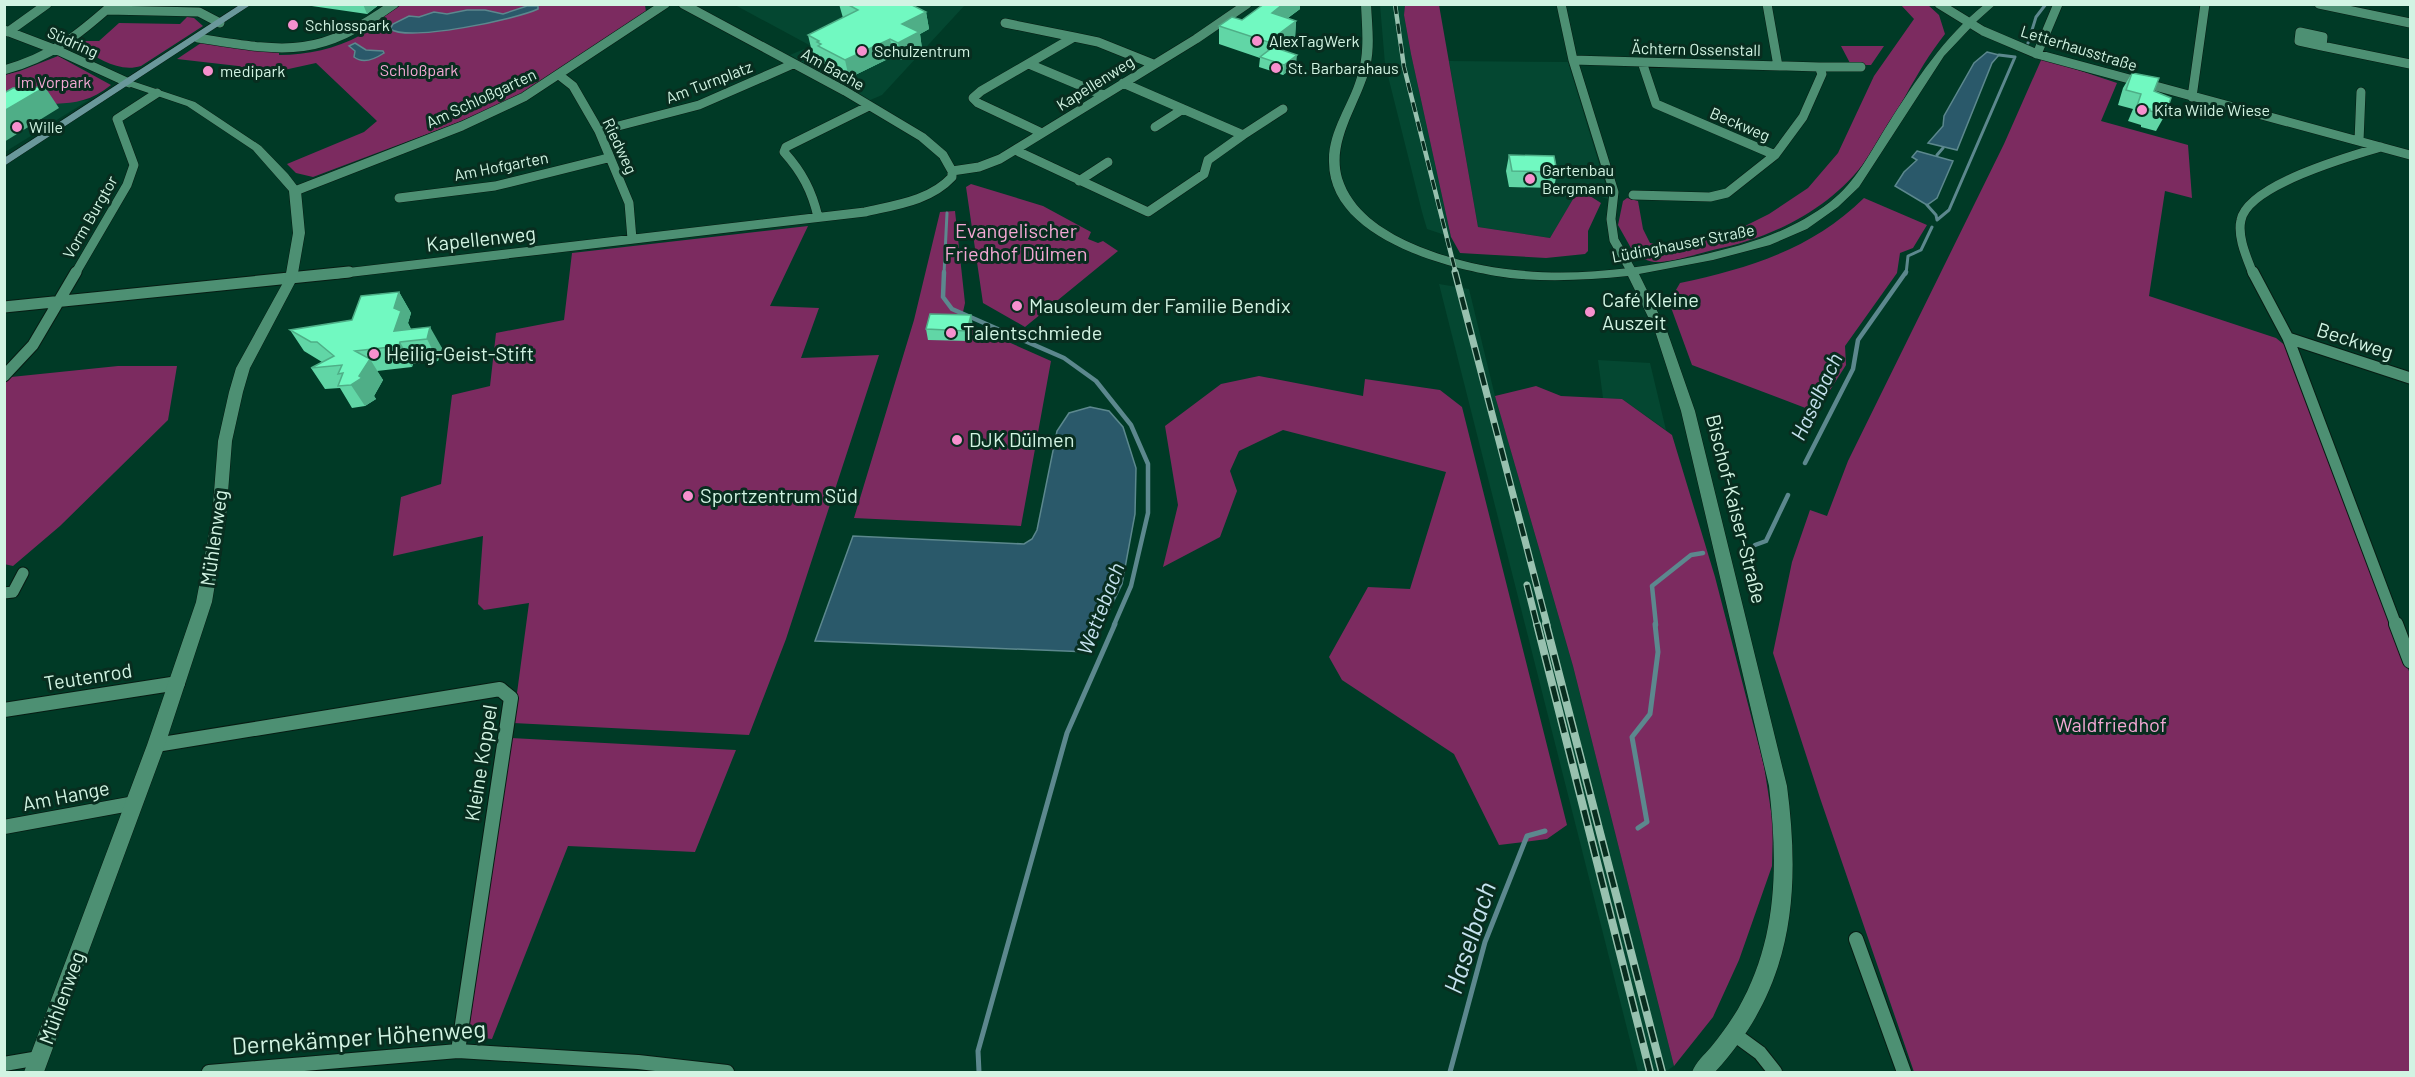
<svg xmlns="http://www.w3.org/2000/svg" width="2415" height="1077" font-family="Barlow,sans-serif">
  <rect width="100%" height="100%" fill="#003a26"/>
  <path fill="#044731" d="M735,5h230l-83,90 -14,6 -78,-46 21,-9z
    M1380,5h25l-1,10 7,39 40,183 -24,-8 -5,-17 -37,-148z
    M1449,61l119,1 40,131v6l-29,-9 -29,48 -72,-11z
    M89,100l-84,52v-38l12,-8z
    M1439,284l30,5 26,107 78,270 101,400 -9,6h-27z
    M1598,360l52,3 16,67 -44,-31 -19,-1z"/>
  <path fill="#7c2b60" d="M401,5h244l1,7 -123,82 -64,28 -146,55 -17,-4 -9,-9 77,-32 13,-11 -61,-58 -32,7 -27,1 -19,-5 -61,-7 24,-16 78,10v2c29,0 56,-6 82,-20l-2,-2z
    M1405,5h34l39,222 72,11 29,-49 22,14 -13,28v20l-3,3 -39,4 -86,-5 -9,-16 -40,-183 -7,-39z
    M1901,5h27l11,10 6,19c-31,39 -49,85 -78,125 -36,50 -95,79 -154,91 -16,4 -43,13 -59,12 -6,-1 -12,-4 -18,-5l-18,-32 5,-24 4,-3 11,3 5,28 7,14 13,3 78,-18 28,-14 39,-26 30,-35 36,-77 40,-57z
    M187,17l7,1 9,8 -62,40c-22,7 -42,-8 -62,-18l6,-7h14l20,-18 61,1z
    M1841,46h43l-13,19h-20z
    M58,56l53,29c-38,32 -71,8 -106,29v-39l15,-4z
    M2042,58l75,25 -16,38 87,24 4,53 -27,-7 -16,105 127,42 11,9 123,327v398h-496l-94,-274 -47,-145 19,-91 18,-52 17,6 21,-55 156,-317z
    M971,184l72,22 48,26 -3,7 10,4 5,-2 15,10 -93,76 -42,-24 -17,-116z
    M1864,198l63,27 -14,23 -13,5 -3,20 -52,73 1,19 -30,47 -124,-47 -23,-63 11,-19c70,-15 132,-34 184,-85z
    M955,211l10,92 -4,18 90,40 -30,165 -167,-8 60,-198 26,-108z
    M808,226l-38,80 49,2 -18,50 78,-3 -93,284 -37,96 -236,-12 16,-120 -45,7 -6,-6 5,-68 -90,20 8,-59 40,-13 11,-89 38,-9 6,-53 68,-13 8,-67z
    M118,366h59l-9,54 -108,106 -47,40 -9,-2v-182l7,-5z
    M1259,376l104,20 2,-17 75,11 22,17 105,418 -20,14 -48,6 -45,-91 -112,-74 -13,-23 39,-70 42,2 36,-117 -163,-42 -44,21 -9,20 7,20 -17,46 -57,30 15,-62 -13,-79 56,-42z
    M1536,386l25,10 61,3 50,36 43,142 49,189 9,58 -1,42 -33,94 -26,57 -39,49 -101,-400 -78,-270z
    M511,738l225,12 -41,102 -127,-6 -76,193 -24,-3z"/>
  <path fill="#2a596a" stroke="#5c888e" stroke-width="1.5" d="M527,6h11v3c-21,10 -128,33 -148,20l3,-5 16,-8 10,1 15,-5 13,2 20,-4h18l18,4z
    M355,43l11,7 17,1 1,2c-9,6 -21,11 -30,4l1,-6 -6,-5z
    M1987,52l12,3 -7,8 -35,87 -29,-7 15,-17 1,-10 30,-53z
    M1917,151l36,10 -16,37 -10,7 -32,-19 9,-14 13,-12 -5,-3z
    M1090,407l19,4 14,16 13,41 -1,46 -13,70 -33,68 -274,-11 38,-105 171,8 8,-5 5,-9 20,-99 12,-18z"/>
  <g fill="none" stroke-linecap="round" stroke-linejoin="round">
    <path stroke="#5c888e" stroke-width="3" d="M2028,43l8,-26 10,-13
      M1937,155l6,-7
      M1927,205l9,10 1,5 12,-10 66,-153 -16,-2
      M944,274l3,-61
      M1906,274l2,-18 13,-6 11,-23"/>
    <path stroke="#5c888e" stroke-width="4.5" d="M944,272l-1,25 9,12 112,49 32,23 35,44 17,39v49l-17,73 -17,39
      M1805,463l48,-94 5,-29 48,-68
      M1755,545l11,-4 22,-46
      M1656,625l-4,-39 39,-31 12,-2"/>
    <path stroke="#5c888e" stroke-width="5" d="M1638,828l9,-6 -15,-85 18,-23 8,-62 -3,-28
      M979,1072l-1,-21 89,-318 48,-109
      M1450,1072l35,-130 42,-106 18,-5"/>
    <g stroke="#071c13" stroke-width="10">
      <path id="minor-far2" d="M1561,4l12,56 41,132 -3,27 3,21 18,32
        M1767,4l11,62
        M1939,4l44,27 54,23 373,101
        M2319,4l91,19
        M107,10l92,2 21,11
        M1005,23l69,14
        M4,30l55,21 70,32
        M8,32l39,-28
        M2300,32l23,5 -1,9 -23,-5z
        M198,38c89,14 119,21 196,-34
        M2322,46l88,18
        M2037,54l21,-50
        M1573,60l246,7 3,7 -19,43 -28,38 -48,38 -17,4 -77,-2
        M1642,62l14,42 119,51
        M1029,64l74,31
        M1819,67h42
        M4,70c47,-13 73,-34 109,-66
        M559,75l14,11 26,45 30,72 3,36
        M2192,97l13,-93
        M1155,127l28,-18
        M599,131l100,-26 94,-41
        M1042,133l-64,-30 -5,-5 8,-7 93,-54 24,5 55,22
        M1243,135l40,-26
        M2359,141l2,-49
        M1015,150l133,62 56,-38 4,-14 35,-25 -120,-52
        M952,171l27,-4 21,-8 196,-120 51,-35
        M1079,181l29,-19
        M295,191l167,-65 62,-29 141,-93
        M399,198l96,-12 113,-28
        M818,217c-6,-26 -16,-45 -34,-65l2,-5 83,-41
        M75,274l52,-89 7,-20 -17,-46 40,-26
        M336,274l529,-62c30,-7 65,-11 87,-35v-6l-9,-16 -21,-18 -77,-46 -162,-87
        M2253,274c-6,-16 -16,-37 -12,-54 7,-35 109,-64 140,-73"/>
    </g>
    <g stroke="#071c13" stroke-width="13">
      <path id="minor-far1" d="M2253,272l35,66 108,287
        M4,307l345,-35
        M2288,338l122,40
        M4,376l29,-31 43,-73
        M4,593l9,-1 10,-19"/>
    </g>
    <g stroke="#071c13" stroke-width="16">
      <path id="minor" d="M2396,624l14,37
        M4,710l174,-27
        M156,745l344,-56 11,9 -53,353
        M4,827l131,-24
        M1856,939l48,133
        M1734,1034l26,19 15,19
        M4,1064l35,-6
        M209,1072l249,-21 180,11 89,10"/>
    </g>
    <g stroke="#071c13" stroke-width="1">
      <path id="tertiary" d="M1361,4h10c1,21 4,43 -1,63 -9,37 -39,73 -28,111 10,32 40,52 69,65 91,40 191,34 286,13 49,-11 92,-23 133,-54 26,-20 41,-51 58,-78 28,-44 56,-87 97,-120h11l-19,17 -33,35 -85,131 -21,20 -31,22 -37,16 -57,15 -74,14 28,57 28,80 92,375c14,108 6,202 -72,286h-23c4,-10 12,-17 19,-25 10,-12 19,-25 27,-38 40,-70 40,-144 31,-223l-88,-375 -26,-80 -27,-55c-39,4 -79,6 -118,2 -60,-8 -181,-39 -181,-116 -1,-31 20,-57 28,-85 8,-24 5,-48 4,-73z
        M129,80l66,22 66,44 27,28 13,17 4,42 -8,46 -47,89 -7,24 -11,49 -6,77 -14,84 -47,143 -121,327h-20l123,-327 49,-143 16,-84 6,-77 11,-49 7,-24 49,-89 8,-46 -4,-42 -36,-41 -66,-44 -62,-21 -1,-2z"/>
    </g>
    <g stroke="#071c13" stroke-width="1">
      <path id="secondary" d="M241,4h11l-248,162v-8z"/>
    </g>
    <use href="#minor-far2" stroke="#4d9073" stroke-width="9"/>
    <use href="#minor-far1" stroke="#4d9073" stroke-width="11"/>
    <use href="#minor" stroke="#4d9073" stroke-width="14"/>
    <use href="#tertiary" fill="#4d9073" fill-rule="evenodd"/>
    <use href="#secondary" fill="#6a989b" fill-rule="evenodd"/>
    <g stroke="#98c1af" stroke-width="4.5">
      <path id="rail-far2" d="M1395,4l9,63 52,207"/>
    </g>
    <g stroke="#98c1af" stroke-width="7">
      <path id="rail-far1" d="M1455,272l92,353
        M1527,585l10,40"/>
    </g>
    <g stroke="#98c1af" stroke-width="8">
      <path id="rail" d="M1537,624l113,448
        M1546,624l116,448"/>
    </g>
    <use href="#rail-far2" stroke="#082d1f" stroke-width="3" stroke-dasharray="10" stroke-linecap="butt"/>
    <use href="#rail-far1" stroke="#082d1f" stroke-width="4.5" stroke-dasharray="13" stroke-linecap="butt"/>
    <use href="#rail" stroke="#082d1f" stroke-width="5" stroke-dasharray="16" stroke-linecap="butt"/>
  </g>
  <path fill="#61d6a6" d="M298,4h82l-13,10z
    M839,4h75l-2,1 14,7 3,17 -9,5 2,15 -21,11 -7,-4 -45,22 -27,-15 -2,-6 -8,-5 -4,-17 35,-17z
    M1262,4h38v5l-12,9 8,3 -1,17 -14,11 15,16 -13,10 -24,-8 1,-9 -41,-14v-18l23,-6 20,-14z
    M2132,73l22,18 11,24 -9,16 -15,-4v-2l-13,-4 5,-12 -15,-4 5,-17z
    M1509,155l48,17 -3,16 -45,-1 -3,-16z
    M399,292l12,21 -3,10 3,6 31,19 -4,13 -25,3 -1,3 -35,4 6,9 -9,16 2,3 -11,7 -13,2 -12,-20 -15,1 -14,-21 11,-6 -18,-11 -14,-21 62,-10z
    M973,326l-4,15 -41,-1 -2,-11z"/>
  <path fill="#4fae87" d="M363,4h17l-13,10z
    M1283,4h17v5l-29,21 1,-17z
    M926,12l3,17 -9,5 2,15 -21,11 -3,-17 4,-19z
    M1296,21l-1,17 -28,22 1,-18z
    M890,39l4,17 -45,22 -4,-18z
    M1297,55l-1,10 -13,10 1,-10z
    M45,87l14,21 -55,34v-31z
    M399,292l12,21 -3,10 5,10 -19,-2v-23z
    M971,315l2,11 -4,15 -2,-10z
    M430,327l12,21 -4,13 -11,-22z
    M400,342l13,22 -1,3 -13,-21z
    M370,359l13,21 -9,16 2,3 -11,7 -14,-21 8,-9z"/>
  <path fill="#71f9c1" stroke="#4fae87" stroke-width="1.5" d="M847,4h63l16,8 -24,12 17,8 -21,11 -8,-4 -45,21 -27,-14 3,-2 -4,-2 2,-1 -11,-6 50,-25z
    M1264,4h19l-11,9 24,8 -28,21 -49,-16 13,-9 10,3z
    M1273,47l24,8 -13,10 -24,-8z
    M2132,73l27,5 -5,13 17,7 -6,17 -15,-4v-2l-13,-3 4,-12 -15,-4z
    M45,87l-41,24v-18l9,-5z
    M1509,155l45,1 3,16 -45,-1z
    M399,292l-5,16 7,3 -7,20 36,-4 -3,12 -27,3 -1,4 -44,5 15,8 -11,17 3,2 -11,7 -13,1 5,-13 -5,1 4,-9 -31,3 23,-12 -17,-14h-6l-21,-12 62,-10 9,-24z
    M930,314l41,1 -4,16 -41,-2z"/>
  <g fill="#f790ce" stroke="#082d1f" stroke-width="2">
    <circle cx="293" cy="25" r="6"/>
    <circle cx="1257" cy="41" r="6"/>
    <circle cx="862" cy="51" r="6"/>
    <circle cx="1276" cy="68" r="6"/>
    <circle cx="208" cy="71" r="6"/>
    <circle cx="2142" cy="110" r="6"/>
    <circle cx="17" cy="127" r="6"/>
    <circle cx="1530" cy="179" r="6"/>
    <circle cx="1017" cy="306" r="6"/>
    <circle cx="1590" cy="312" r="6"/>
    <circle cx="951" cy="333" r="6"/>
    <circle cx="374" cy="354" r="6"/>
    <circle cx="957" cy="440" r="6"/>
    <circle cx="688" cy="496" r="6"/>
  </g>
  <g text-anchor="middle" stroke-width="6" stroke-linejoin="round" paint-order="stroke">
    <g font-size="16" fill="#d2f4e3" stroke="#082d1f" text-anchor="start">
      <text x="305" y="31">Schlosspark</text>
      <text x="1269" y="47">AlexTagWerk</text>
      <text x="874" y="57">Schulzentrum</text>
      <text x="1288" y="74">St. Barbarahaus</text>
      <text x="220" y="77">medipark</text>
      <text x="2154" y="116">Kita Wilde Wiese</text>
      <text x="29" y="133">Wille</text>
      <text x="1542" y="176">Gartenbau<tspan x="1542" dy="18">Bergmann</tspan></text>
    </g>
    <g font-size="16" fill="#d2f4e3" stroke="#082d1f">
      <text transform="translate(73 42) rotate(24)" y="6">Südring</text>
      <text transform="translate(2079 48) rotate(17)" y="6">Letterhausstraße</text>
      <text transform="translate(1696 49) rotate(1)" y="6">Ächtern Ossenstall</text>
      <text transform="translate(833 69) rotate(29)" y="6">Am Bache</text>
      <text transform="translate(709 82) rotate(-21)" y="6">Am Turnplatz</text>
      <text transform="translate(1095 83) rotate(-32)" y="6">Kapellenweg</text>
      <text transform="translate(481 98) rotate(-25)" y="6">Am Schloßgarten</text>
      <text transform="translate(1740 124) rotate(23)" y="6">Beckweg</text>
      <text transform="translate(620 146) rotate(65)" y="6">Riedweg</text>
      <text transform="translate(501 166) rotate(-11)" y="6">Am Hofgarten</text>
      <text transform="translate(90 217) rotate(-60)" y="6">Vorm Burgtor</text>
      <text transform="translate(1683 243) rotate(-11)" y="6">Lüdinghauser Straße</text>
    </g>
    <g font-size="16" fill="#f3a8d4" stroke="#082d1f">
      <text x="419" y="76">Schloßpark</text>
      <text x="54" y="88">Im Vorpark</text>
    </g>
    <g font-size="20" fill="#f3a8d4" stroke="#082d1f">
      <text x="1016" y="238">Evangelischer<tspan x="1016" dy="23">Friedhof Dülmen</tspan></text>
      <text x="2111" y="732">Waldfriedhof</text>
    </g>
    <g font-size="20" fill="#d2f4e3" stroke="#082d1f">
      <text transform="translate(481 239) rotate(-6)" y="7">Kapellenweg</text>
      <text transform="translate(2355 341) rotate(18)" y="7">Beckweg</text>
      <text transform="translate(1736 509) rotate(76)" y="7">Bischof-Kaiser-Straße</text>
      <text transform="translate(214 538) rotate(-82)" y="7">Mühlenweg</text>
      <text transform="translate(88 677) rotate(-9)" y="7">Teutenrod</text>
      <text transform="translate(481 763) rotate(-81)" y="7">Kleine Koppel</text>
      <text transform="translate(66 796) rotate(-11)" y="7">Am Hange</text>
      <text transform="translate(62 998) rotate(-70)" y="7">Mühlenweg</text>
    </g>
    <g font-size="20" fill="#d2f4e3" stroke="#082d1f" text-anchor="start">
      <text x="1602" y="307">Café Kleine<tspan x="1602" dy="23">Auszeit</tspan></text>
      <text x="1029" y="313">Mausoleum der Familie Bendix</text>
      <text x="963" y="340">Talentschmiede</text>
      <text x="386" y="361">Heilig-Geist-Stift</text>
      <text x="969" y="447">DJK Dülmen</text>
      <text x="700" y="503">Sportzentrum Süd</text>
    </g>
    <g font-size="21" font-style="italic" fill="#c6e3ef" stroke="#082d1f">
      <text transform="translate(1817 397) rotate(-65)" y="7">Haselbach</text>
      <text transform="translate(1101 609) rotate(-69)" y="7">Wettebach</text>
    </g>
    <g font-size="24" fill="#d2f4e3" stroke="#082d1f">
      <text transform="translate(359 1038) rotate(-4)" y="8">Dernekämper Höhenweg</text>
    </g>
    <g font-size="26" font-style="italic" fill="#c6e3ef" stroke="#082d1f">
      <text transform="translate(1470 938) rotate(-72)" y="9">Haselbach</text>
    </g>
  </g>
  <rect width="2415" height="1077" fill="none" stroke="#d2f4e3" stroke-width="12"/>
</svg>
